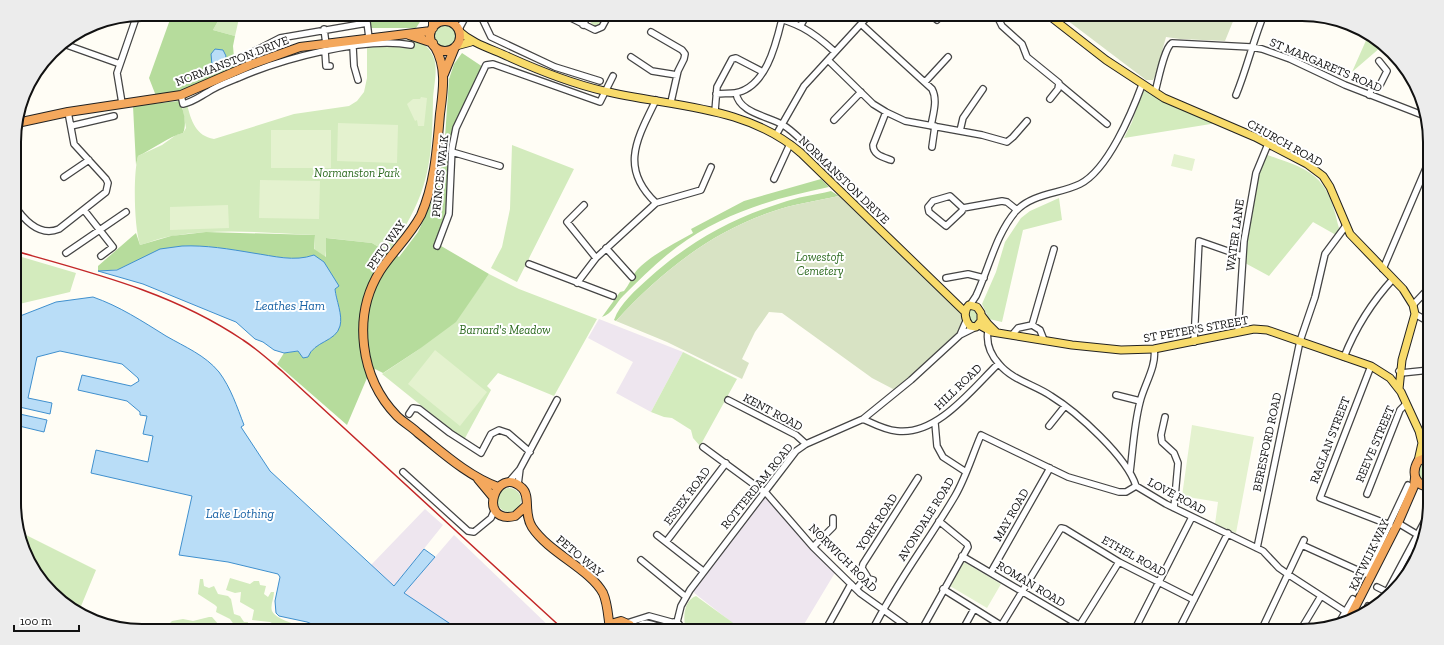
<svg xmlns="http://www.w3.org/2000/svg" width="1444" height="645" font-family="'Zilla Slab',serif">
  <rect width="100%" height="100%" fill="#fffdf5"/>
  <path fill="#eee6ef" d="M599,319l84,33 -32,60 -35,-19 17,-31 -45,-24z
    M766,496l70,75 -36,60h-69l4,-6 -42,-33z
    M425,509l18,16 -49,61 -23,-21z
    M454,535l100,96h-95l-55,-38z"/>
  <path fill="#d3ebbd" d="M222,14h18l-5,22 -22,-6z
    M594,14h13l-6,11 -6,2 -4,-4z
    M434 36a11 11 0 1 1 22 0a11 11 0 1 1-22 0Z
    M1368,36l13,11 -29,25z
    M416,40c8,4 13,7 17,16 6,12 0,32 0,45 -1,49 -2,81 -27,124 -5,9 -9,18 -17,25l-7,-1 -10,-6 -45,-5 -2,25 -11,-9 1,-19c-46,-2 -96,-7 -142,1 -11,1 -22,6 -33,9 -6,-18 -7,-71 -2,-89l24,-11 14,-10 7,-2 3,-5 -4,-23 5,-1c4,17 9,32 27,35l80,-25 55,-8 8,-5 7,-9 3,-14v-33l27,-4z
    M1143,90l74,33 -93,15 8,-16z
    M512,145l62,24 -57,113 -26,-14 11,-21 8,-38z
    M1267,155c47,15 61,22 72,73l-3,7 -23,-13 -44,54 -24,-13c5,-35 5,-77 22,-108z
    M1059,198l3,22 -39,10 -21,92 -13,-3 -7,-15 14,-32 9,-30 16,-24 9,-7z
    M15,255l61,18 -6,19 -55,13z
    M489,274l30,15 78,30 -43,77 -56,-23 -11,13 4,4 -27,50 -82,-66 36,-24 53,-51z
    M968,308h5l5,7 -3,9h-4l-4,-10z
    M683,352l54,27 -37,67 -7,-8 -2,-8 -19,-12 -8,-1 -13,-5z
    M1430,458v26c-10,-3 -12,-8 -11,-18z
    M497 500a12 12 0 1 1 24 0a12 12 0 1 1-24 0Z
    M20,532l76,38 -17,41 -38,-30z
    M230,578l20,6 4,-3h5l1,4 6,1 -2,8 4,3 3,-5h3c0,7 -4,13 -2,19 4,10 35,16 45,20h-47v-3h7l-1,-3 -6,-3 -18,-2 2,-10 -14,-8 1,-10 -6,1 -9,-3z
    M200,579h3l1,7 5,2 5,-2 4,8 10,2 3,3 3,15 6,2 4,6h4l-1,6 2,3c-22,0 -61,5 -79,-8l2,-2 11,-2 10,2 16,-4h3l7,8h6l8,5 4,-1 -7,-10 -14,-7 1,-5 -2,-2 -17,-11z
    M696,596l40,29 -5,6h-45c-3,-12 -3,-30 10,-35z"/>
  <path fill="#b6dc9c" d="M172,14h50l-9,16 22,6 -2,10 2,23 -43,20 -36,7 -7,-18z
    M370,14h55l-9,14h-45z
    M462,53l21,14 -27,54 -11,92 -9,30 53,31 -33,48 -38,28 -35,23 -8,-4 -8,9 -20,47 -70,-61 7,-11 14,-2 12,1 14,-12 7,-2 9,-24 -5,-25 -21,-34 -12,4 -28,-2 -176,14v-5l38,-33 4,12 31,-9 35,-4 109,3 -1,14 12,8v-19l46,5 10,6 7,1 10,7 19,-25 16,-35 5,-19 6,-41 4,-58 5,-15z
    M179,101c5,8 8,24 4,32 -15,4 -30,16 -45,23l-2,9 -3,-59z
    M821,179l8,8c-54,11 -106,26 -152,60 -19,14 -37,32 -54,49 -7,7 -11,18 -21,21l18,-25 4,-1c5,-6 9,-16 13,-21 14,-15 38,-27 56,-37l-2,-4 53,-28z
    M831,191l8,5c-23,5 -46,8 -68,16 -62,21 -112,62 -155,109l-2,-1c6,-17 22,-30 35,-42 40,-36 81,-59 132,-75 16,-6 34,-8 50,-12z"/>
  <path fill="#d8e3c4" d="M1059,14h177l-11,27 -45,-2 -14,-2 -10,37 -3,6h-7z
    M839,196l115,109 8,10 -1,14 -62,58 -6,2 -21,-11 -90,-65 -13,-1 -14,20 -13,27 7,4 -7,16 -75,-37 -51,-21c43,-47 93,-88 155,-109 22,-8 45,-11 68,-16z"/>
  <path fill="#e4f2cf" d="M421,97l6,1 -3,28h-6l-1,-6 -2,1 -8,-17 6,-5h7z
    M338,123l60,2 -1,38 -60,-2z
    M271,130h60v38h-60z
    M1174,154l21,5 -3,12 -21,-5z
    M260,180l60,1 -1,38 -60,-1z
    M228,205l1,23 -59,2v-23z
    M435,350l52,42 -27,34 -52,-42z
    M1192,425l62,12 -18,96 -21,-9 3,-22 -36,-6z
    M964,562l37,22 -14,24 -37,-22z"/>
  <path fill="#b9ddf7" stroke="#4090ce" d="M215,49l8,1 3,6c-2,6 -7,10 -14,9l-1,-11z
    M182,246c24,-1 47,3 71,7 21,3 41,9 61,2l10,7 15,24 -4,3c1,11 8,26 5,37 -4,16 -26,15 -32,31l-5,1 -5,-7 -14,2 -10,-3 -11,-8 -8,-3 -19,-17 -10,-4 -83,-34 -45,-13 19,-1 43,-21z
    M93,297c26,9 49,24 73,39 19,11 39,19 53,36 12,16 18,35 25,53l-3,2 29,44 124,115 30,-37 11,8 -31,36 57,38h-132l-22,-9 -28,-6 -3,-3 -1,-12 5,-24 -2,-3 -50,-12 -49,-7 13,-59 -101,-23 5,-23 52,12 5,-26 -10,-2 4,-18 -7,-1v-3l-13,-11 -49,-11 4,-15 49,11 8,-5 -1,-3 -16,-14 -62,-13 -23,6 -9,41 24,5 -2,11 -35,-8v-88l41,-16z
    M15,413l32,7 -3,12 -29,-7z"/>
  <g fill="none" stroke-linecap="round" stroke-linejoin="round">
    <g stroke="#444" stroke-width="8">
      <path id="minor" d="M366,14l3,24
        M480,14l11,23 64,30 45,14
        M563,14l32,16 7,-3 7,-13
        M695,14h8
        M764,14c33,9 46,15 71,38
        M930,14l7,6
        M996,14l6,12 20,18 5,13 32,26 -1,6 -8,10
        M450,22l18,-8
        M861,24l71,65c6,11 1,25 -1,37
        M583,25l6,-11
        M801,25l6,-11
        M324,29l2,15
        M459,29l8,-15
        M651,32l31,18 3,4 -1,5 -6,12 -7,31
        M61,43l59,21
        M353,47l1,19 4,14
        M325,51l1,15h4
        M631,57l21,14 25,4
        M828,60l45,44 13,8 19,9 77,14 25,7 6,-5 14,-16
        M250,65l-3,-10 33,-17 87,-15
        M925,82l23,-25
        M1059,84l48,40
        M1155,92c3,-10 9,-44 17,-49l79,4 11,2 28,10 55,26 80,31
        M736,93c3,20 32,23 47,32 14,8 39,36 51,49
        M716,94c6,-1 13,0 19,-1 31,-5 41,-49 47,-74
        M181,95l2,9c10,-2 16,-7 25,-12 9,-6 20,-10 30,-14 43,-19 127,-42 173,-33
        M1236,95c11,-27 17,-54 28,-81
        M1369,95l4,-10h7l7,-14 -8,-10
        M656,100c-19,39 -37,68 0,103l45,-13 10,-23
        M122,103l-5,-30 20,-58
        M715,111l2,-24 15,-28 4,-1 27,14
        M886,112l-13,33c0,10 10,12 18,15
        M834,120l27,-28
        M71,126l43,-10
        M960,131l3,-13 20,-29
        M776,135l28,-49 66,-72
        M932,147l3,-21
        M452,152l48,14
        M64,177l25,-17
        M774,179l16,-35
        M14,205c10,15 26,32 45,24l47,-37 2,-9 -2,-4 -32,-35 -6,-32
        M584,205l-17,17 29,36
        M963,208l-13,-12 -17,5 -5,6 1,5 17,14 16,-15 1,-3 39,-7 5,1 10,8
        M84,210l29,37 -12,9
        M437,246l12,-32 3,-66 4,-20 30,-63 7,-1 107,38 13,-26
        M606,248l26,29
        M66,253l60,-41
        M529,264l84,32
        M1383,269l46,-108
        M946,278l22,-4 16,4
        M577,283l19,-25 60,-55
        M970,305l6,-9c13,-28 20,-62 40,-85 17,-18 44,-17 64,-27 28,-14 52,-72 62,-99
        M1413,305l16,-17
        M1415,314l14,8
        M1032,325l22,-76
        M988,331c-2,12 3,24 11,33 13,16 36,21 52,32 26,16 76,61 85,90
        M1238,332l6,-91 12,-68 12,-29
        M960,335l16,-8
        M1012,335l6,-7 14,-3 8,5 4,10
        M1194,342l5,-101 43,15
        M1344,357c12,-30 27,-54 49,-78
        M1371,366l-51,132 70,27
        M1399,371l2,2 29,-3
        M1116,395l24,6
        M728,400l68,35 10,9
        M409,414l4,-6 6,1 31,24 31,20 10,-19 8,-4 9,3 22,19
        M1165,417l-4,18 1,7 12,11 4,10 -4,45
        M863,419c11,5 22,11 34,12 40,5 75,-42 101,-67
        M935,423l2,23 6,11 23,15
        M1049,426l16,-20
        M703,447l64,47 46,53 47,46 53,38
        M403,472l65,59 6,1 17,-14 4,-9
        M1130,472c3,-23 4,-47 10,-70 4,-17 17,-36 14,-53
        M508,483l12,-14 37,-69
        M518,485l2,-16
        M1136,486l30,18 97,47 16,17 10,7 57,37
        M1367,494l33,-84 6,-6
        M1398,523l20,12
        M657,535l46,36
        M666,542l60,-79
        M1302,545l64,29 42,-89
        M813,547l20,-20v-9
        M1257,548l43,-207 15,-44 10,-43 20,-27
        M1409,552l8,5
        M962,556l127,75
        M641,560l45,37
        M991,572l59,-104
        M866,578l7,2
        M1377,587l14,7
        M856,589l11,-13 -5,-8 1,-4 55,-86
        M943,589l67,42
        M1387,592l40,-75
        M1368,606l6,3
        M1340,621l13,-22
        M677,622l4,-16 9,-16 106,-139 10,-7 57,-25 48,-39 49,-45 6,-14
        M627,623l22,-7 22,6
        M634,631c8,-12 19,-8 30,-1
        M664,631l3,-8 7,-1 5,2 3,7
        M825,631l26,-47
        M872,631c23,-47 56,-89 83,-135 11,-19 17,-40 26,-61l87,42 51,15h7l10,-6
        M921,631l47,-84 -1,-3 -28,-23
        M962,631l12,-22
        M998,631l63,-103 4,1 54,33 75,38
        M1076,631l43,-69
        M1134,631l58,-114
        M1178,631l50,-98
        M1261,631l43,-91
        M1300,631l21,-35"/>
    </g>
    <g stroke="#222" stroke-width="9">
      <path id="major" d="M1047,14l59,46 58,38 91,39 52,27 16,12 7,11 20,47 53,55 10,16 2,9 -13,46 -3,29
        M459,31c14,13 33,18 50,26 31,14 61,26 95,34 67,16 142,14 197,62l164,159
        M456,46l15,-4
        M969,305l8,2 4,6v8l-5,6 -6,-1c-5,-6 -7,-15 -1,-21z
        M982,316l6,8 8,8
        M979,325l13,7 80,13 49,5 33,-1 100,-20 13,1 104,36 19,12 11,14 18,39 3,12 -4,18"/>
    </g>
    <g stroke="#222" stroke-width="10">
      <path id="highway" d="M430 36a15 15 0 1 1 30 0a15 15 0 1 1-30 0Z
        M433,28v-14
        M409,35l24,8
        M435,47c12,21 8,44 5,67 -3,34 -5,69 -19,101 -11,21 -28,36 -41,56 -28,45 -20,107 17,145 6,6 15,11 21,17 25,20 50,43 80,54
        M444,74l11,-27
        M17,123l51,-11 113,-17 69,-30 50,-18 131,-16
        M1430,456l-12,5c-7,12 -3,25 12,26
        M478,479l15,18
        M526,506l-11,10c-39,9 -19,-53 7,-28 9,8 1,25 10,39 17,26 58,42 71,66 5,11 5,24 7,36
        M1350,617l48,-94 16,-37 1,-8
        M609,631l5,-8 7,-2 9,4 3,6"/>
    </g>
    <use href="#minor" stroke="#fff" stroke-width="5.5"/>
    <use href="#major" stroke="#f8db6b" stroke-width="7"/>
    <use href="#highway" stroke="#f4a85d" stroke-width="8"/>
    <path stroke="#c32728" stroke-width="1.5" d="M15,251c78,22 159,42 228,89 14,9 27,21 40,32l282,259"/>
  </g>
  <g text-anchor="middle" stroke-width="4" stroke-linejoin="round" paint-order="stroke">
    <g font-size="12" fill="#111" stroke="#fff">
      <text transform="translate(232 61) rotate(-21)" y="4">NORMANSTON DRIVE</text>
      <text transform="translate(1326 65) rotate(23)" y="4">ST MARGARETS ROAD</text>
      <text transform="translate(1285 143) rotate(29)" y="4">CHURCH ROAD</text>
      <text transform="translate(440 176) rotate(-84)" y="4">PRINCES WALK</text>
      <text transform="translate(844 180) rotate(44)" y="4">NORMANSTON DRIVE</text>
      <text transform="translate(1235 235) rotate(-82)" y="4">WATER LANE</text>
      <text transform="translate(386 245) rotate(-55)" y="4">PETO WAY</text>
      <text transform="translate(1196 329) rotate(-10)" y="4">ST PETER'S STREET</text>
      <text transform="translate(958 387) rotate(-44)" y="4">HILL ROAD</text>
      <text transform="translate(773 412) rotate(28)" y="4">KENT ROAD</text>
      <text transform="translate(1330 440) rotate(-69)" y="4">RAGLAN STREET</text>
      <text transform="translate(1267 442) rotate(-78)" y="4">BERESFORD ROAD</text>
      <text transform="translate(1375 444) rotate(-67)" y="4">REEVE STREET</text>
      <text transform="translate(757 486) rotate(-51)" y="4">ROTTERDAM ROAD</text>
      <text transform="translate(687 496) rotate(-53)" y="4">ESSEX ROAD</text>
      <text transform="translate(1177 496) rotate(28)" y="4">LOVE ROAD</text>
      <text transform="translate(1011 515) rotate(-60)" y="4">MAY ROAD</text>
      <text transform="translate(926 519) rotate(-58)" y="4">AVONDALE ROAD</text>
      <text transform="translate(877 522) rotate(-57)" y="4">YORK ROAD</text>
      <text transform="translate(1369 555) rotate(-64)" y="4">KATWIJK WAY</text>
      <text transform="translate(580 556) rotate(40)" y="4">PETO WAY</text>
      <text transform="translate(1134 556) rotate(29)" y="4">ETHEL ROAD</text>
      <text transform="translate(843 558) rotate(45)" y="4">NORWICH ROAD</text>
      <text transform="translate(1031 584) rotate(31)" y="4">ROMAN ROAD</text>
    </g>
    <g font-size="12" font-style="italic" fill="#2c6a1f" stroke="#fff">
      <text x="357" y="177">Normanston Park</text>
      <text x="820" y="261">Lowestoft<tspan x="820" dy="14">Cemetery</tspan></text>
      <text x="505" y="334">Barnard's Meadow</text>
    </g>
    <g font-size="13" font-style="italic" fill="#1862a5" stroke="#fff">
      <text x="290" y="310">Leathes Ham</text>
      <text x="240" y="518">Lake Lothing</text>
    </g>
  </g>
  <path d="M0 0H1444V645H0ZM142 21H1302A121 121 0 0 1 1423 142V503A121 121 0 0 1 1302 624H142A121 121 0 0 1 21 503V142A121 121 0 0 1 142 21Z" fill="#ececec" fill-rule="evenodd"/>
  <path fill="none" stroke="#111" stroke-width="2" d="M142 21H1302A121 121 0 0 1 1423 142V503A121 121 0 0 1 1302 624H142A121 121 0 0 1 21 503V142A121 121 0 0 1 142 21Z"/>
  <path d="M14 625v6h65v-6" fill="none" stroke="#111111" stroke-width="2"/>
  <text x="20" y="625" font-size="12" fill="#111111" stroke="#ffffff" stroke-width="3" paint-order="stroke">100 m</text>
</svg>
